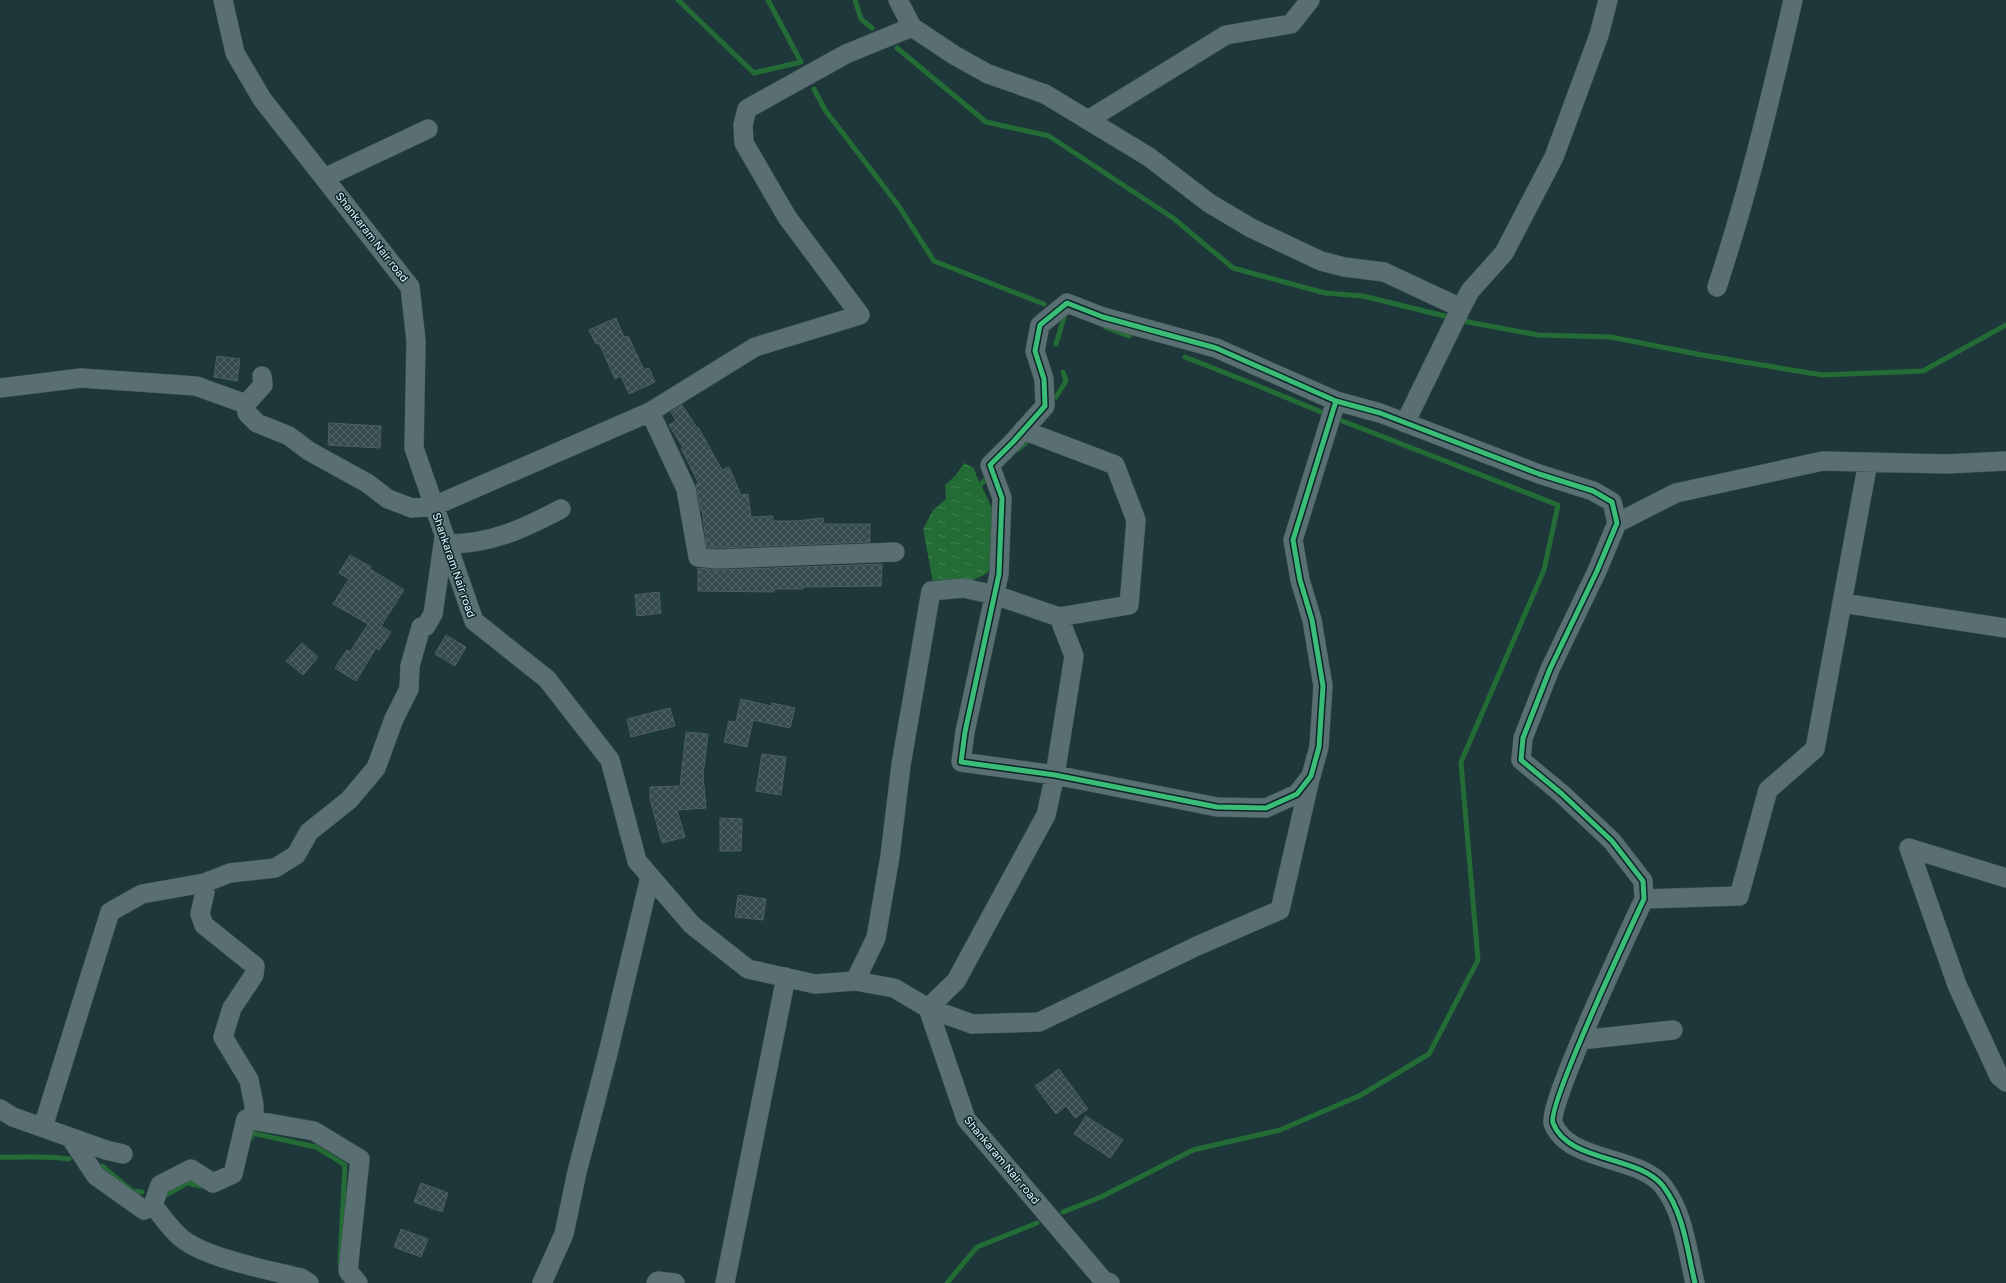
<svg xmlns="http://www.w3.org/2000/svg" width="2006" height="1283" font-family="'Golos Text',sans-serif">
  <defs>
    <pattern id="water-ripples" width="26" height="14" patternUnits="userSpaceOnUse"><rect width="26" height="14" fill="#236c35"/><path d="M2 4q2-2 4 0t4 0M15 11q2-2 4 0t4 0" fill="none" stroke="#428253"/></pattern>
    <pattern id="building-cross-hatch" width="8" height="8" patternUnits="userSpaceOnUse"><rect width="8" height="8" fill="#364a50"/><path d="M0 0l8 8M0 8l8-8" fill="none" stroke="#52656a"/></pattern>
  </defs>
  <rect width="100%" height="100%" fill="#1e373a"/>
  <path fill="url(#water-ripples)" d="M964,463l10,5c3,11 8,19 13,29 14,30 10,46 1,76l-21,10 -34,-1 -10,-53 10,-19 13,-11 -1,-14 11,-10z"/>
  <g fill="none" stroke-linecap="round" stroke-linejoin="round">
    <path stroke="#236c35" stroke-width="5" d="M678,0l76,73 47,-11 -33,-62
      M855,0l6,19 11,9
      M897,48l89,74 63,14 124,82 60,50 92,25 38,3 110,27 65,12 73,2 91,18 120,20 101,-4 83,-46
      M814,89l11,21 73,95 36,56 110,43
      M1105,327l24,9
      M1056,344l8,-27
      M1056,397l10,-16 -3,-9
      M1019,449l13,-12
      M976,489l13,-13
      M251,1138l1,-5 64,14 29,18 -5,99
      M0,1157c23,1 46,-2 69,2
      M102,1166l30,25 10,1
      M166,1195l21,-12 19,4
      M1063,1212l38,-15 92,-47 87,-20 81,-35 68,-41 49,-94 -17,-198 83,-192 14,-65 -213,-83 -89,-37 -71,-28
      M947,1283l30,-36 60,-24"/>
  </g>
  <path fill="url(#building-cross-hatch)" stroke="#4b5f65" d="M616,318l8,19 4,-1 16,34 5,-2 6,14 -26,12 -8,-18 -6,3 -16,-36 -3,1 -7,-14z
    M217,356l23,3 -3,22 -23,-4z
    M682,405l15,23 1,-1 24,43 7,-3 12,28 7,-1 3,23 22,-1v5h23l27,-3 1,6h46v18l-152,6 -11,-1 -5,-37 -1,1 -5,-27h3l-18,-36 2,-1 -14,-22 7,-4 -5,-9z
    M329,423l52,3 -1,22 -52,-3z
    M350,555l21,12 -1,2 34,21 -23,36 10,6 -12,18 -3,-2 -20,33 -21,-13 12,-18 3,2 18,-28 -35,-20 16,-25 -10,-6z
    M882,564l-1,22 -78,1v2h-29v3l-76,-1v-23l20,2z
    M659,592l2,21 -24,3 -2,-21z
    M446,635l20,12 -11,19 -20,-12z
    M302,643l16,14 -15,18 -17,-14z
    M741,699l30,7 1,-3 23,5 -5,20 -37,-8 -6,27 -23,-5 5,-21 7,1z
    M670,708l5,18 -44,11 -4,-18z
    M686,732l22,2 -5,41 3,33 -29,2 8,27 -23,6 -12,-44v-12l30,-1z
    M762,754l24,3 -5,38 -25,-4z
    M720,818l22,1 -1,32h-21z
    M738,895l28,4 -3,21 -28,-3z
    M1059,1069l29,40 -13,9 -9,-12 -10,8 -21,-28z
    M1086,1116l37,24 -13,18 -36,-24z
    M421,1183l27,10 -6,19 -28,-10z
    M401,1229l27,10 -7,18 -27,-10z"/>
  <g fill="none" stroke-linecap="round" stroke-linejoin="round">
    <g stroke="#3d5255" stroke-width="20">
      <path id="minor" d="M223,0l12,53 27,46 148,188 6,54 -2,107 60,173 73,58 63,81 27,101 55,64 56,44 67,15 40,-3 39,7 34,20 38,111 137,161 7,3
        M898,0l14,27
        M1088,120l138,-85 65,-11 19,-24
        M324,178l104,-49
        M1717,287c31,-94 54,-190 76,-287
        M262,376l1,9 -17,19 1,9 10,10 32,13 20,15 58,32 21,16 24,9 22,-2 216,-94 105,-65 105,-32 -73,-98 -43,-74 -1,-18 4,-16 99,-55 66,-27 42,28 34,19 57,20 104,63 60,46 42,25 70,33 23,6 40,5 77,36 9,-17 34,-38 50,-96 45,-122 9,-35
        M0,388l81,-10 115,8 50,18
        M1336,401l-43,139 7,40 12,40 11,66 -4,61 -8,29 -14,18 -31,14 -49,-1 -162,-32 -94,-13 4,-30 34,-158 3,-76 -12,-33 23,-23 32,-36 -1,-27 -9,-28 5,-26 27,-22 36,14 113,31 120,53 44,12 159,61 54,17 19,11 5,21 -20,48 -47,98 -27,69 -2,22 41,34 50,47 31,40 1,18c-13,28 -97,207 -91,224 15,40 86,32 110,63 21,27 24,64 32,97
        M650,412l36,77 12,68 20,2 177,-7
        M1405,423l56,-115
        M1023,430l92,35 21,55 -7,85 -70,12 15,39 -19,119 -9,40 -90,166 -28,27 44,16 67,-2 158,-76 83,-36 30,-131
        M1617,523l59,-30 147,-32 124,3 59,-3
        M447,544c44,0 76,-15 114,-35
        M1842,603l164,25
        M2006,878l-97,-30 48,137 42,91 7,6
        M1644,899l95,-3 29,-106 47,-41 53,-287
        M855,981l21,-43 14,-82 11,-91 30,-174 32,-3 32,7 64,22
        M1581,1040l92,-10
        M0,1109l13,8 93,33 17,4
        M254,1120v-15l-5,-25 -26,-43 9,-29 22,-33 1,-9 -51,-41 -4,-11 5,-22 -1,-9 26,-10 45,-5 21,-13 13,-23 40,-32 27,-32 18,-49 15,-30 1,-23 11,-39 5,-1 7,-12 11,-76
        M43,1127l67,-215 32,-18 62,-11
        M70,1137l26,39 48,34 9,-5 7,-20 31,-16 22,14 20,-9 13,-55 68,12 46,28 -12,112 10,12
        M153,1205c8,10 16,22 26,31 23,22 91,34 122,42l8,5
        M542,1283l22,-49 13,-62 30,-115 43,-180
        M656,1283l2,-2 17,2
        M725,1283l61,-306"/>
    </g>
    <use href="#minor" stroke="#5a6f72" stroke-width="19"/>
    <g stroke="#0b2428" stroke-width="8">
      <path id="cycleway" d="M1336,401l-43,139 7,40 12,40 11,66 -4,61 -8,29 -14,18 -31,14 -49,-1 -162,-32 -94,-13 4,-30 34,-158 3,-76 -12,-33 23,-23 32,-36 -1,-27 -9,-28 5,-26 27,-22 36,14 113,31 120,53 44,12 159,61 54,17 19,11 5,21 -20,48 -47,98 -27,69 -2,22 41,34 50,47 31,40 1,18c-13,28 -97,207 -91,224 15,40 86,32 110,63 21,27 24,64 32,97"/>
    </g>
    <use href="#cycleway" stroke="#3abd76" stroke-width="5"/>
  </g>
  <g text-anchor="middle" stroke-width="3" stroke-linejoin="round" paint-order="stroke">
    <g font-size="11" fill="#dbf8fd" stroke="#0b2428">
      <text transform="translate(372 237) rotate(52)" y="4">Shankaram Nair road</text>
      <text transform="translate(454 565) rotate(71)" y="4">Shankaram Nair road</text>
      <text transform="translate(1002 1160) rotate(50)" y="4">Shankaram Nair road</text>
    </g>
  </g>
</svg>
